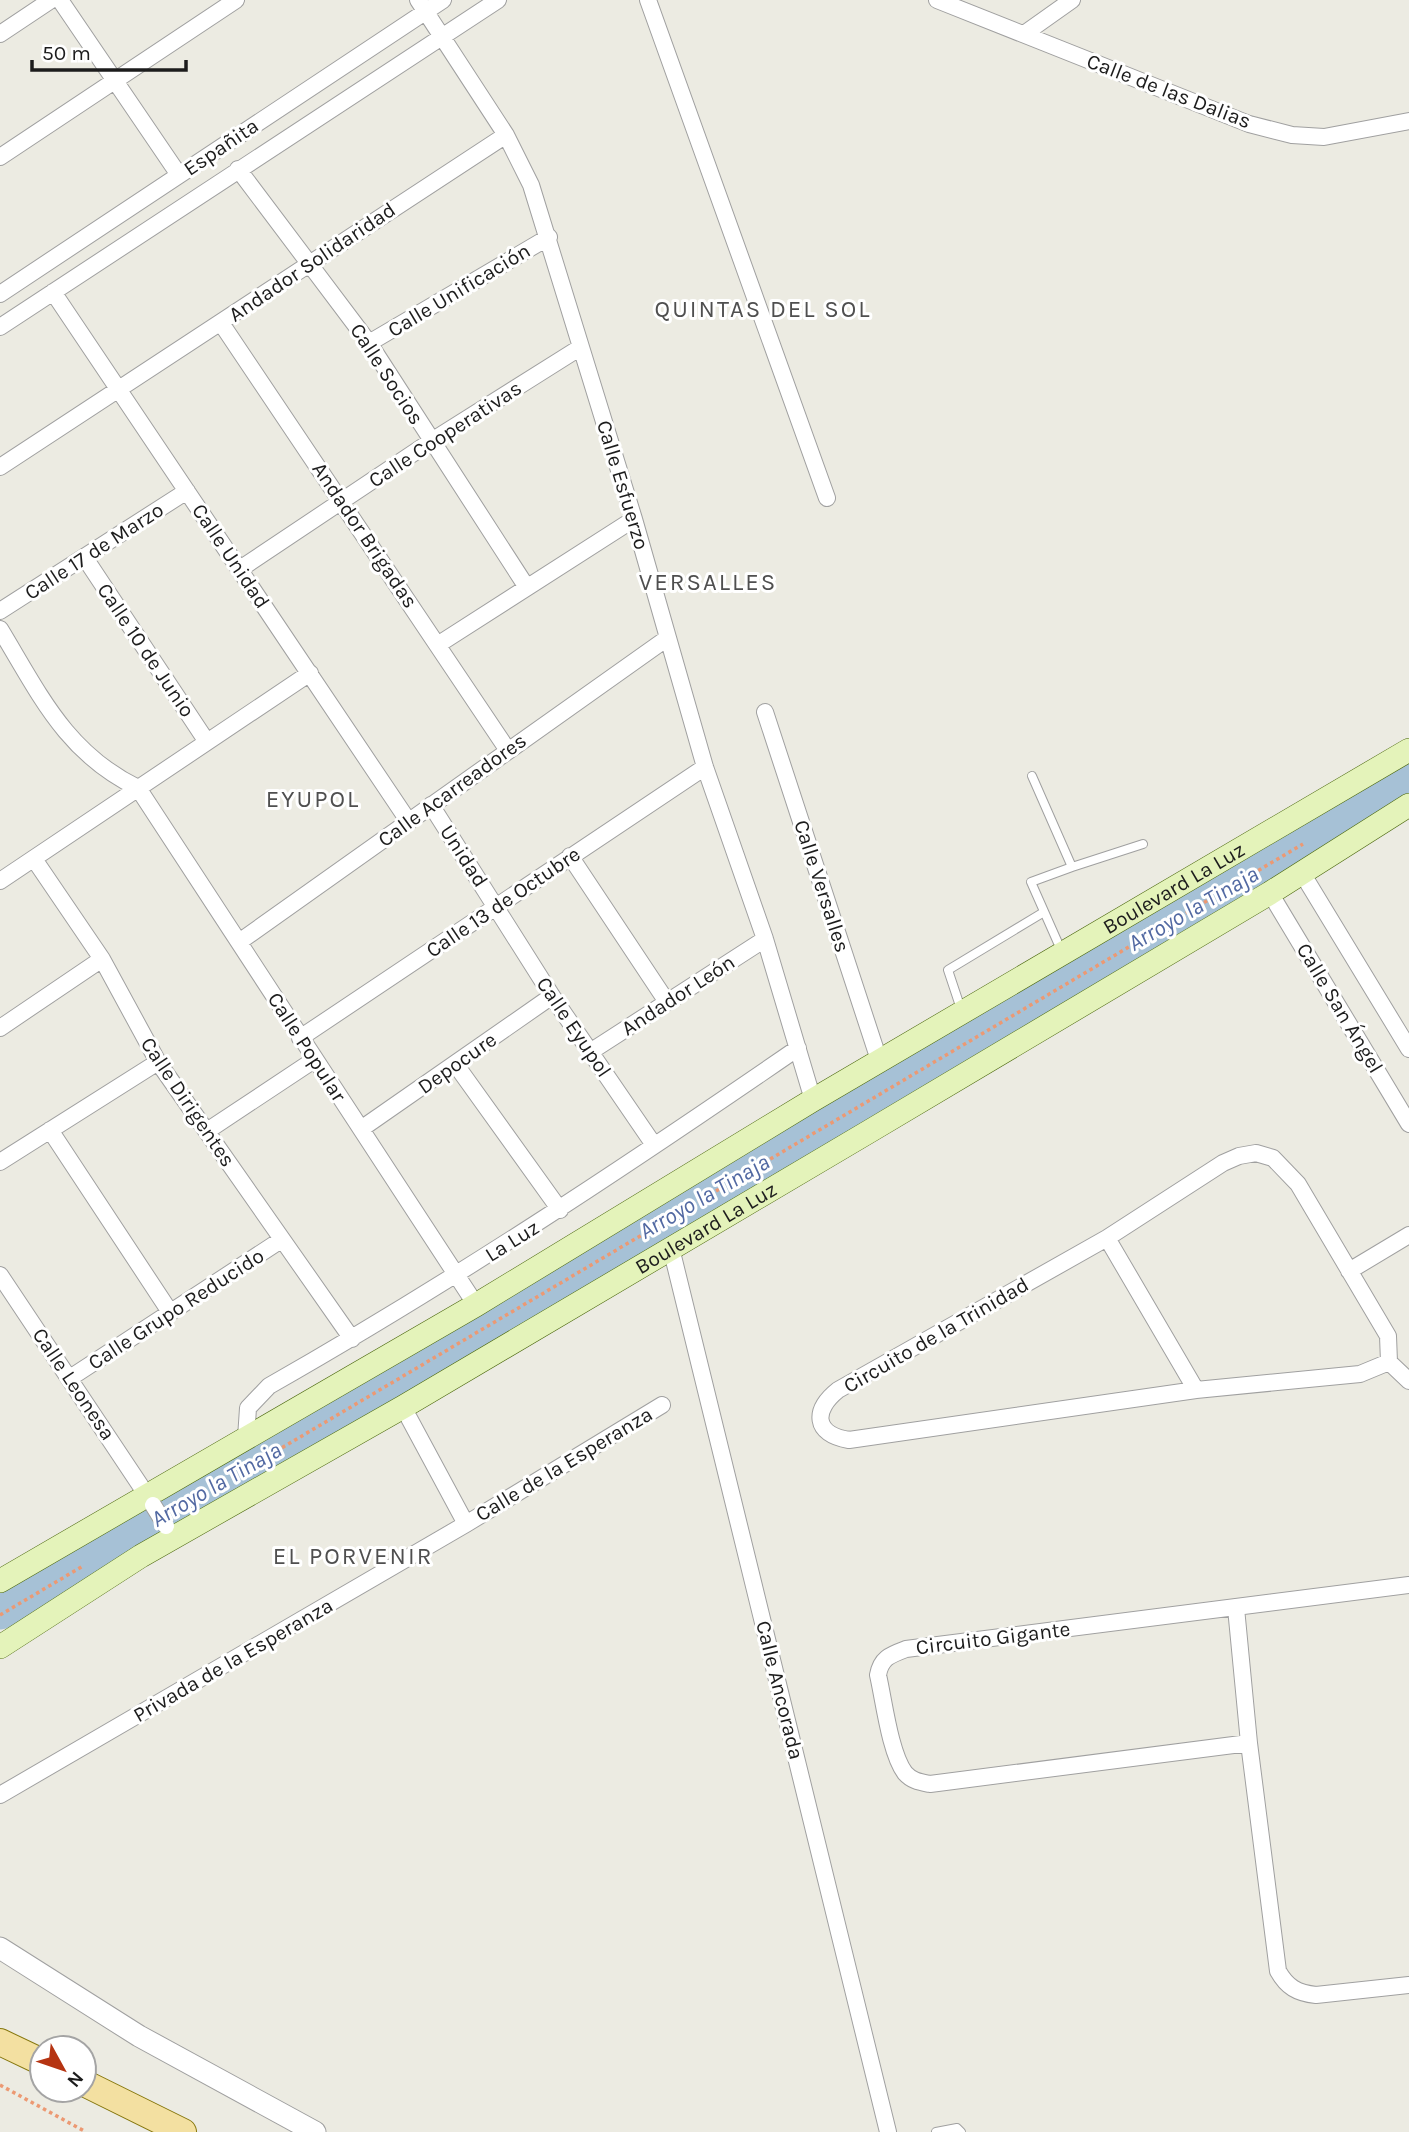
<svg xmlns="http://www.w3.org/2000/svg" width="1409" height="2132" font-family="Karla,sans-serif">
  <rect width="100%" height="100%" fill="#ecebe2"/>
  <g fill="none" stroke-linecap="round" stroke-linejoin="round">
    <path stroke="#a6c1d6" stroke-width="37" d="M0,1611l1409,-830"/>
    <g stroke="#a0a0a0" stroke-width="10">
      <path id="service" d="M1032,776l40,91 71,-23
        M1062,952l-31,-70 41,-15
        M961,1009l-13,-39 96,-58
        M936,2132l21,-4 4,4"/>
    </g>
    <g stroke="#a0a0a0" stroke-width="18">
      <path id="minor" d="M60,0l119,175
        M418,0l88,135 25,50 103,334 71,248 60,172 48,161
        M648,0l179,498
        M937,0l312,124 43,11 32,2 85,-16
        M0,34l51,-34
        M1024,34l48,-34
        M0,157l236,-157
        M238,169l131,174 157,243
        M53,292l356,530
        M0,294l443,-294
        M221,323l286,426
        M0,327l498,-327
        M369,343l180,-106
        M0,467l506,-332
        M85,558l122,184
        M240,569l190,-127 151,-95
        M0,611l187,-120
        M0,629c40,66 66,124 138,159l338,517
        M439,644l195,-125
        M765,712l114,348
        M431,805l121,191 102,149
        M570,856l97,146
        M34,859l68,100 56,103 194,277
        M1302,873l107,176
        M0,881l310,-208
        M1270,893l139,231
        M239,942l427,-303
        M0,1028l102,-69
        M300,1038l405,-271
        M590,1052l175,-113
        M456,1065l104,145
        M361,1129l191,-133
        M50,1130l120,182
        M207,1131l107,-71
        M1256,1153l17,5 25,26 90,152 1,26 -29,12 -164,16 -347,50c-36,-6 -36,-30 -11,-50l269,-152 116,-75 16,-7z
        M0,1162l158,-100
        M1107,1238l89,152
        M671,1248l217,884
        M1349,1271l60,-36
        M0,1275l152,228
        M1389,1362l20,19
        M70,1378l211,-138
        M403,1407l63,117
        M246,1438l2,-30 21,-22c183,-104 356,-219 529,-338
        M1236,1608l13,135 29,228c9,16 19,22 38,24l93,-10
        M1249,1743l-319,41c-10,-2 -18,-3 -25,-11 -15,-20 -21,-72 -27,-98 3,-17 12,-20 28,-26l503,-64
        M0,1795l466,-271 196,-119"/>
    </g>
    <g stroke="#a0a0a0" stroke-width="23">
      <path id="tertiary" d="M0,1948l139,88 176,96"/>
    </g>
    <g stroke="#4b670e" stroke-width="24">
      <g id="secondary">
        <path id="s1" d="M0,1581l476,-276 337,-205 596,-350"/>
        <path id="s2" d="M0,1647l141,-91 262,-149 467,-276 400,-238 139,-88"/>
      </g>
    </g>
    <g stroke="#86770d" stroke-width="28">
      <path id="primary" d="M0,2042l42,20
        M84,2083l99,49"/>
    </g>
    <path stroke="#ec9973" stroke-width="3.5" stroke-dasharray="3.5 3.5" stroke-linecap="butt" d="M246,1469l1057,-625
      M0,1615l83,-49
      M0,2085l86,47"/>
    <use href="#service" stroke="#fff" stroke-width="8"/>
    <use href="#minor" stroke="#fff" stroke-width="16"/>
    <use href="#tertiary" stroke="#fff" stroke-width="21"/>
    <use href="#secondary" stroke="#e4f3ba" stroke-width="23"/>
    <use href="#primary" stroke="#f3e0a1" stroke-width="26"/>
    <g stroke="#a0a0a0" stroke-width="18" stroke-linecap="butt">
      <path id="minor-bridge" d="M153,1505l13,21"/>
    </g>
    <use href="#minor-bridge" stroke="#fff" stroke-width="16"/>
  </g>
  <g text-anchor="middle" stroke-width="6" stroke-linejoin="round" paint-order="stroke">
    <g font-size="21" fill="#1c1c1c" stroke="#fff">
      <text transform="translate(1169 91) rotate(21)" y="7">Calle de las Dalias</text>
      <text transform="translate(221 147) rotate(-34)" y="7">Españita</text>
      <text transform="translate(312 262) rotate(-34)" y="7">Andador Solidaridad</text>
      <text transform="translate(459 290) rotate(-31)" y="7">Calle Unificación</text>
      <text transform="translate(387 374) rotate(57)" y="7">Calle Socios</text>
      <text transform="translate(445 434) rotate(-33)" y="7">Calle Cooperativas</text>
      <text transform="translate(623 485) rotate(73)" y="7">Calle Esfuerzo</text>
      <text transform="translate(365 535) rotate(56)" y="7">Andador Brigadas</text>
      <text transform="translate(94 551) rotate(-33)" y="7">Calle 17 de Marzo</text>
      <text transform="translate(231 556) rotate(56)" y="7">Calle Unidad</text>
      <text transform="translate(146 650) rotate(56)" y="7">Calle 10 de Junio</text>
      <text transform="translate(452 790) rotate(-36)" y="7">Calle Acarreadores</text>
      <text transform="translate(464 856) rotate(57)" y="7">Unidad</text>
      <text transform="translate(822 886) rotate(72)" y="7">Calle Versalles</text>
      <text dy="7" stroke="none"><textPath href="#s1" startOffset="1363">Boulevard La Luz</textPath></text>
      <text transform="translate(503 902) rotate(-34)" y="7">Calle 13 de Octubre</text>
      <text transform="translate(678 995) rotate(-33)" y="7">Andador León</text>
      <text transform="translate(1340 1008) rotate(59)" y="7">Calle San Ángel</text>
      <text transform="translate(574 1027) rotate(56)" y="7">Calle Eyupol</text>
      <text transform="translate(307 1047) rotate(57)" y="7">Calle Popular</text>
      <text transform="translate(457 1063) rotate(-35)" y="7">Depocure</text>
      <text transform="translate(188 1102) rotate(56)" y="7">Calle Dirigentes</text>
      <text dy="7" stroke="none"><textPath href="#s2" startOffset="821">Boulevard La Luz</textPath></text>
      <text transform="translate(512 1241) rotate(-32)" y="7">La Luz</text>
      <text transform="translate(176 1309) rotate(-33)" y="7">Calle Grupo Reducido</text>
      <text transform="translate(936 1335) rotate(-30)" y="7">Circuito de la Trinidad</text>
      <text transform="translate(74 1384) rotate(56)" y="7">Calle Leonesa</text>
      <text transform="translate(564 1464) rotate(-31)" y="7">Calle de la Esperanza</text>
      <text transform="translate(993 1638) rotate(-7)" y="7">Circuito Gigante</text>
      <text transform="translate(233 1660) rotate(-30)" y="7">Privada de la Esperanza</text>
      <text transform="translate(780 1690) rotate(76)" y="7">Calle Ancorada</text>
    </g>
    <g font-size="23" font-style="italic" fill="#5269a2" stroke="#fff">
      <text transform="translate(1193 908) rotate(-30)" y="8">Arroyo la Tinaja</text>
      <text transform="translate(704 1196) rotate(-30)" y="8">Arroyo la Tinaja</text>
      <text transform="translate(216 1484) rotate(-30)" y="8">Arroyo la Tinaja</text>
    </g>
    <g font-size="24" letter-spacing="2" fill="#4f4f4f" stroke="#fff">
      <text x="763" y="317">QUINTAS DEL SOL</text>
      <text x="708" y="590">VERSALLES</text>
      <text x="313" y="807">EYUPOL</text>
      <text x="353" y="1564">EL PORVENIR</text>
    </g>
  </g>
  <g transform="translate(63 2069) rotate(130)"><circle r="33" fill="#ffffff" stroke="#a4a4a4" stroke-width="2"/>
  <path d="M0-5L12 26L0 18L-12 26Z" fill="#b53412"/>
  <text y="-10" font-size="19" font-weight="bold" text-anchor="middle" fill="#1c1c1c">N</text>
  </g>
  <path d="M32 60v10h154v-10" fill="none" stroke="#1c1c1c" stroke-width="3.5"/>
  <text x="42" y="60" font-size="21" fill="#1c1c1c" stroke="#ffffff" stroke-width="5" paint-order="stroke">50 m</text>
</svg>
